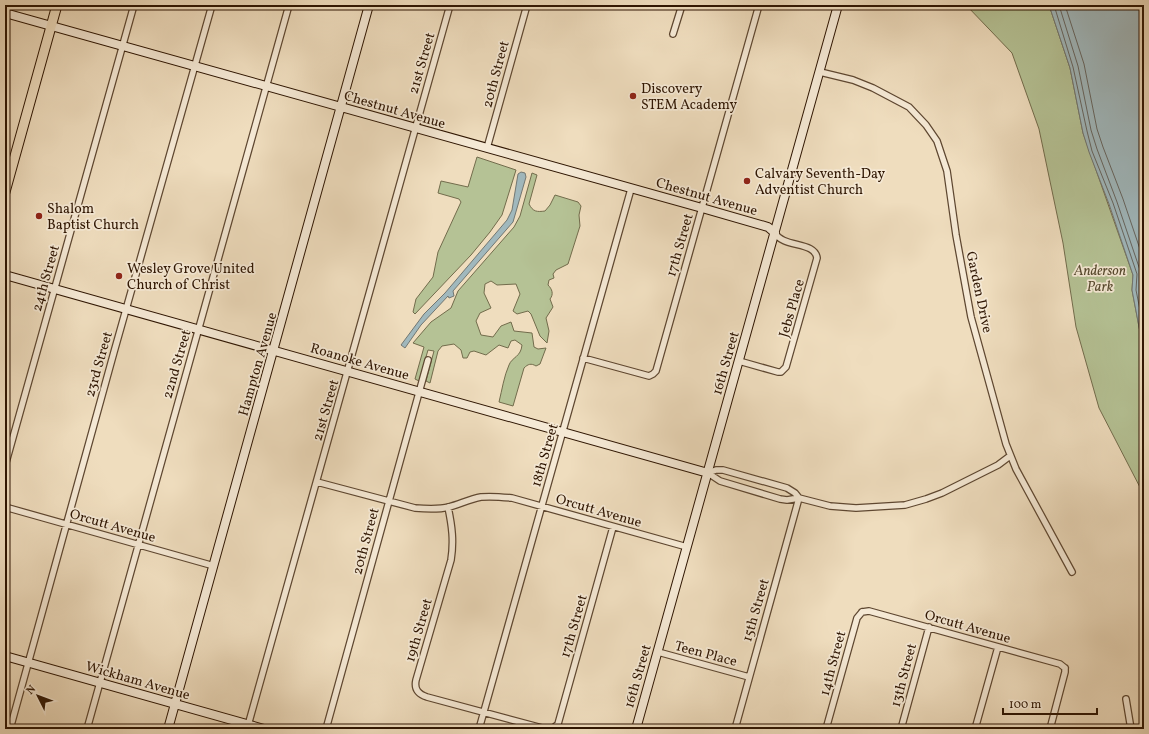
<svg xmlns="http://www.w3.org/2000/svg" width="1149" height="734" font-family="Vollkorn,serif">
  <rect width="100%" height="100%" fill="#efddbe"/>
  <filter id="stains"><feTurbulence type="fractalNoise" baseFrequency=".005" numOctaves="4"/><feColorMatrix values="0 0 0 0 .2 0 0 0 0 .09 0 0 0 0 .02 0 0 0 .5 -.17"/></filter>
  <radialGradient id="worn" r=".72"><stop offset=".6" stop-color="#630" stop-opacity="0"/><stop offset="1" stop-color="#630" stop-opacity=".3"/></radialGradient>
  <path fill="#b5c295" stroke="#726c4c" d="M966,5h83l21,63 13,65 50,142 -1,15 8,42 4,8v155l-45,-87 -23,-81 -13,-84 -24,-114 -27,-76z
    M477,157l39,13 -14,45 -12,17 -19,23 -56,59 -2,-2 3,-13 17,-22 5,-25 23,-50 -2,-3 -21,-6 3,-12 27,6z
    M532,173l5,2 -8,29c4,8 8,8 16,7l5,-6 5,-10 23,7 3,4 -2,9 1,11 -12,38 -12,6 -3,4 1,4 -5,2 -1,5c4,4 6,9 2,14l3,8 -7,11 3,13 -2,12 -7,-7 -9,-22 -3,-3 -11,3 -4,-3 7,-17 -4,-10 -19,1 -6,-4 -6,3 -1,9 7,15 -11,5 -4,8 5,14 12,2 8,-11 10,-4 3,9 18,2 2,14 4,2 8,-1 -6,16 -4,2c-5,-3 -8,-2 -12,2l-11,38 -14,-4c3,-12 5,-26 10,-37 3,-8 12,-8 13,-20l-7,-5 -4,1 -3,7 -9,-3 -13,10 -12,-4 -4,1 -3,6h-4l-2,-8 -7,-6 -12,2 -4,5 -8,32 -4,-2 8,-30 -6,-1 -9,31 -4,-2 9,-32 -11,-4 18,-21 20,-14 7,-17 56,-64 6,-11z"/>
  <path fill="#a0b8bd" stroke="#727772" d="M1049,5h95v335l-4,-8 -8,-42 1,-15 -24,-71 -20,-52 -6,-19 -13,-65z
    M521,172l4,1 1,4 -13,45 -60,69 1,5 -5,2 -1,-2 -27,29 -16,23 -4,-3 23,-31 21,-21 62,-73 5,-10 6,-36z"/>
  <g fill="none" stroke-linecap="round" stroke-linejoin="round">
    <path stroke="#676660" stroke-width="1" d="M1054,5l19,62 14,64 5,20 21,52 24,71 -1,16 8,40
      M1059,5l19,61 13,64 6,19 20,53 24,71v16l3,13
      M1065,5l19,59 13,65 6,18 20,52 21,62"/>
    <g stroke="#5e4731" stroke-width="8">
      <path id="street" d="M673,34l9,-29
        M820,72l33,8 20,8 36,19 17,18 11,16 10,30 9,64 15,82 35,127 10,25 56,103
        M487,148l40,-143
        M583,358l66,18 4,-2 3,-3 103,-366
        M739,361l39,11h3l5,-5 31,-109c-2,-17 -34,-10 -42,-25
        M5,466l129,-461
        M708,473l12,8 60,18 7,1 12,-2 31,8 26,2 49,-3 21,-6 16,-6 56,-28 12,-9
        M708,473l8,-3h7l64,18 8,5 4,5
        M317,482l98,26c11,1 22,2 34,-1 11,-3 21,-8 32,-10 11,-1 21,0 31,1l175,49
        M5,507l209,59
        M448,507c4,19 6,34 3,53l-35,120c-2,9 2,14 11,17l119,32
        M862,612l7,-1 191,53 5,4
        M658,652l91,25
        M1126,699l5,30
        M10,729l104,-377 98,-347
        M87,729l202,-724
        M247,729l203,-724
        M326,729l102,-369
        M479,729l152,-540
        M552,729l6,-5 55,-197
        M735,729l64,-231
        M826,729l31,-111 5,-6
        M901,729l28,-102
        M975,729l23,-82
        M1050,729l15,-57v-4"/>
    </g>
    <g stroke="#2e1502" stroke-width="10">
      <path id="secondary" d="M5,13l697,195 66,19 7,6
        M5,275l703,198
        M5,656l259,73
        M168,729l201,-724
        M636,729l202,-724"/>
    </g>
    <g stroke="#2e1502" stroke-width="11">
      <path id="primary" d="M5,192l52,-187"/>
    </g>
    <use href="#street" stroke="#f5e9d5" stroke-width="5.5"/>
    <use href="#secondary" stroke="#f5e9d5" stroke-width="8"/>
    <use href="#primary" stroke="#efddbe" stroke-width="9"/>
  </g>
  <g fill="#8f2418" stroke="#f5e9d5" stroke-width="1.5">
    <circle cx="633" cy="96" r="4"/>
    <circle cx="747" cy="181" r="4"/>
    <circle cx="39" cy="216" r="4"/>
    <circle cx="119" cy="276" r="4"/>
  </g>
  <g text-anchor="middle" stroke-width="3.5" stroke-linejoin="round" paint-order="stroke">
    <g font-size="14" fill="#2e1502" stroke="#f5e9d5">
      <text transform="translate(421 63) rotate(-74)" y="5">21st Street</text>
      <text transform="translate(495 74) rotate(-75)" y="5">20th Street</text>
      <text transform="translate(395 109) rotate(16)" y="5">Chestnut Avenue</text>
      <text transform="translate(707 196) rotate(16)" y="5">Chestnut Avenue</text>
      <text transform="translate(679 245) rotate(-74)" y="5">17th Street</text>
      <text transform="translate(45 278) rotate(-74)" y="5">24th Street</text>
      <text transform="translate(980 292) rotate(78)" y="5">Garden Drive</text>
      <text transform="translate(791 308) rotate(-74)" y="5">Jebs Place</text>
      <text transform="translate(360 361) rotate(16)" y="5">Roanoke Avenue</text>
      <text transform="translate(725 363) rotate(-74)" y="5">16th Street</text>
      <text transform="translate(98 364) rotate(-74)" y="5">23rd Street</text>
      <text transform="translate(176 364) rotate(-74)" y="5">22nd Street</text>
      <text transform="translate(257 364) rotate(-74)" y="5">Hampton Avenue</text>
      <text transform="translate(325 410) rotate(-74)" y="5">21st Street</text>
      <text transform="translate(544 455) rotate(-74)" y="5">18th Street</text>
      <text transform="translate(599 510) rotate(16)" y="5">Orcutt Avenue</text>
      <text transform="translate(113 525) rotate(16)" y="5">Orcutt Avenue</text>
      <text transform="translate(365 541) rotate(-75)" y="5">20th Street</text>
      <text transform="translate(755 610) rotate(-74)" y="5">15th Street</text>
      <text transform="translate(573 626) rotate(-74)" y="5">17th Street</text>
      <text transform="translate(968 626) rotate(16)" y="5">Orcutt Avenue</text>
      <text transform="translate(418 630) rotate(-74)" y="5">19th Street</text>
      <text transform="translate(706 653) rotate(15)" y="5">Teen Place</text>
      <text transform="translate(832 663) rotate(-75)" y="5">14th Street</text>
      <text transform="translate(903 675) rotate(-75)" y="5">13th Street</text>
      <text transform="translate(637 676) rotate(-74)" y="5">16th Street</text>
      <text transform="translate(138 680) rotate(16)" y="5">Wickham Avenue</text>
    </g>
    <g font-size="14" fill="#2e1502" stroke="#f5e9d5" text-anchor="start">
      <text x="641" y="93">Discovery<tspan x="641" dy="16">STEM Academy</tspan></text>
      <text x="755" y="178">Calvary Seventh-Day<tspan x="755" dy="16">Adventist Church</tspan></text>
      <text x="47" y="213">Shalom<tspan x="47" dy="16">Baptist Church</tspan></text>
      <text x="127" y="273">Wesley Grove United<tspan x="127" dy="16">Church of Christ</tspan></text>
    </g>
    <g font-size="14" font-style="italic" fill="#56492e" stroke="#f5e9d5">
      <text x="1100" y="275">Anderson<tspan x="1100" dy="16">Park</tspan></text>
    </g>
  </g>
  <rect width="1149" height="734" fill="none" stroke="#efddbe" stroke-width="20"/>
  <rect x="6" y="6" width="1137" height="722" fill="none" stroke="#2e1502" stroke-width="2"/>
  <rect x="10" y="10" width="1129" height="714" fill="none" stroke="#2e1502"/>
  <g transform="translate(38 696) rotate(312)" stroke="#f5e9d5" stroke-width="3" paint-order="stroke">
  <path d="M0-3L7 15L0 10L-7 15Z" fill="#2e1502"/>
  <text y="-6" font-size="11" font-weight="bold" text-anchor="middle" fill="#2e1502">N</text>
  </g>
  <path d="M1003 708v6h94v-6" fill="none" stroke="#2e1502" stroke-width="2"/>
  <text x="1009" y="708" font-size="12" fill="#2e1502" stroke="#f5e9d5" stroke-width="3" paint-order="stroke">100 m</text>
  <rect width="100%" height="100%" filter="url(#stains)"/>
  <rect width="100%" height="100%" fill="url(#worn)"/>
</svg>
